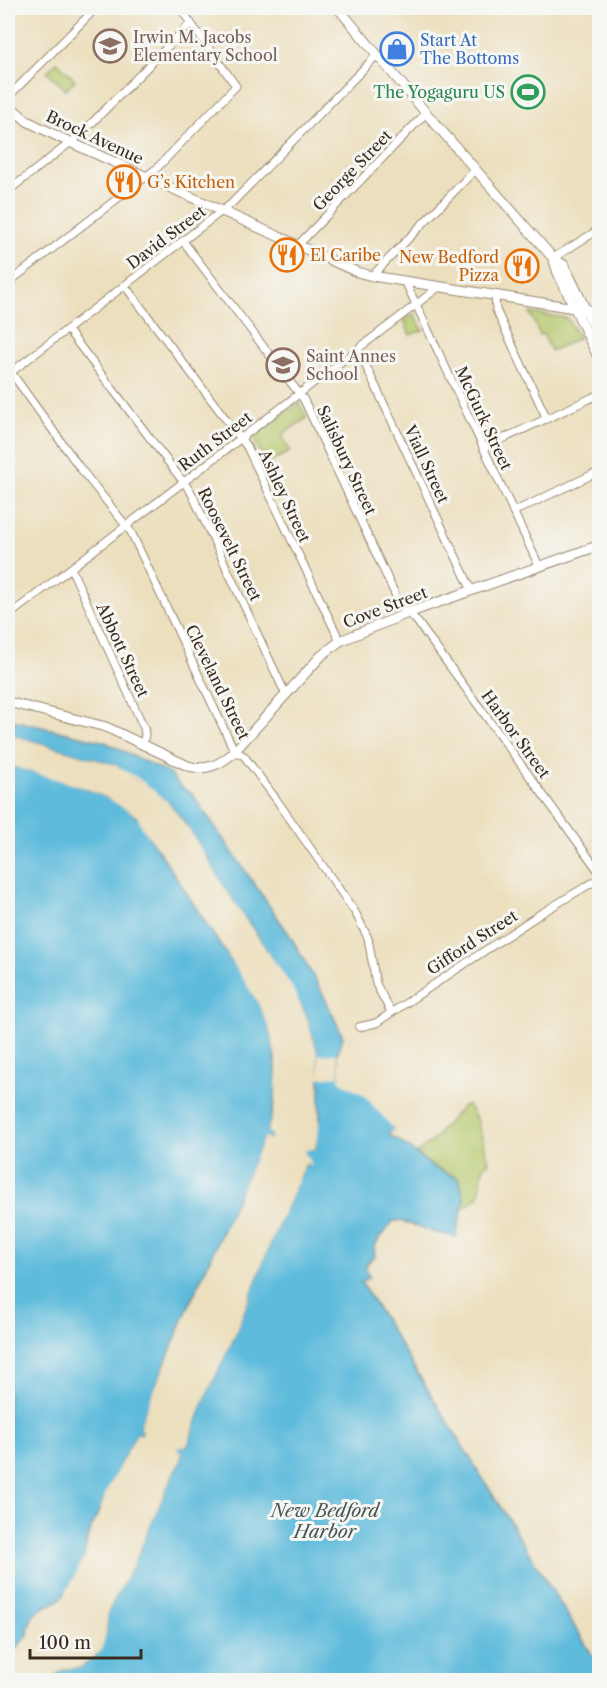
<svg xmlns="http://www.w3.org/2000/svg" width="607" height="1688" font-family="'Libre Caslon Text',serif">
  <rect width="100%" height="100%" fill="#f6f6f2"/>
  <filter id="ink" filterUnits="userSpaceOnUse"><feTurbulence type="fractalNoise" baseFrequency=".0167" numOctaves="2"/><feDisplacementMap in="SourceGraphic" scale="12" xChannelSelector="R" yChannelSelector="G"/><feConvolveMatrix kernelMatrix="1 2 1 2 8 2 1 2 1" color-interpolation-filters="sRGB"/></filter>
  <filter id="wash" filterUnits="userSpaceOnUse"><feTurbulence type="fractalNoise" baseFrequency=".008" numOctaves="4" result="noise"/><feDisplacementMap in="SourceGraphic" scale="24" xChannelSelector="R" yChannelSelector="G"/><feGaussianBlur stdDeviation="1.35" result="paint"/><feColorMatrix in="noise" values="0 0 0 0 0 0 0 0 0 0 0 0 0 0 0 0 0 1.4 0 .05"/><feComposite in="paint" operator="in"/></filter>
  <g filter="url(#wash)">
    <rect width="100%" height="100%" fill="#ecdfbe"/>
    <path fill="#b6c96d" stroke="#787a46" stroke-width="1.5" d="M57,62l18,18 -9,10 -19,-18z
      M530,313l37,5 12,20 -28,13 -8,-17 -3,1z
      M414,314l9,16 -13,5 -6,-15z
      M299,403l8,15 -25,16 8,18 -24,12 -13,-27z
      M468,1105l9,15 12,42 -6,6 -4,28 -17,13 2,-10 -5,-20c-15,-9 -31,-12 -42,-26l20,-16 4,-7 22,-24z"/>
    <path fill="#5ebbdc" stroke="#4c727d" stroke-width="1.5" d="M8,719l97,23 65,32 11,13 11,7 99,143 32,57 20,43 -6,17 2,22 13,7 45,40 -8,12c19,9 26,20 43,31 8,6 18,8 27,13l5,20 -8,38 -26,-6 -28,-10h-9l-10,14h-2l-7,13 1,9c-9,4 -13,12 -5,20l-9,5 238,384v14h-550l14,-11 18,-2 14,-10 11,-23 2,-23 25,-46 40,-92 7,-11 2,-10 -5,-1 2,-5 5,1 4,-3 16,-44 30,-63 37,-96 35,-78 4,3 -5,-12 1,-5h9l5,-33v-39l-2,-22 -11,-37 -4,-9 -46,-74 -22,-31 -46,-75 -21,-27 -53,-37 -107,-31z
      M8,765c43,12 89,22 126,49 7,5 10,16 15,23 23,32 43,65 65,99 20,29 45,59 55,93 11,36 9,68 -2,103l5,3 -2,4 -6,-1 -80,179 -45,111 4,3 -2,4 -4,-2c-17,31 -32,63 -46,96 -4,9 -5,18 -7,27 -3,13 -13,26 -19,37 -9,17 -36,8 -37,42l-20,22z"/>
    <path fill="#ecdfbe" d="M8,734l107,31 23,13 30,24 21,27 46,75 57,83 15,31 11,37 19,-1 2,22 13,4 23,15 19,18 5,9 -10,13 4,-7 -29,-33 -23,-13 -3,-6 -19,2v50l-4,21 -9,1 -1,4 3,2 3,7 -1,3 -4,-3 -35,78 -37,96 -30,63 -16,44 -4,3 -4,-1 -3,4 5,2 -2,10 -7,11 -40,92 -25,46 -2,23 -5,17 -20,16 -18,2 -14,11h-3v-1l12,-11 21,-3 19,-16 6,-15 1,-25 25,-45 40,-93 7,-10 1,-7 -3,-1 4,-10 6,-1 17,-44 29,-62 37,-96 35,-79 3,-1 -4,-4v-3l4,-6h6l5,-31 -1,-35 3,-8 -1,-17 -3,1 -11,-38 -15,-30 -56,-83 -47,-76 -20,-26 -30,-24 -22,-12 -106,-31z
      M8,762l78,24 22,9 31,19 7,13 27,38 87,135 12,28 8,34 -2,45 -8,24 4,3 -1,7 -3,1 -5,-1 -10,23 -104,241 -9,22 4,5 -3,5h-5l-14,27 -31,67 -6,28 -22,41 -5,3 24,-45 7,-28 8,-17 7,-21 31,-59 4,2 2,-4 -4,-3 9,-24 116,-267 6,2 1,-4 -4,-3 8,-25 2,-45 -8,-34 -12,-27 -86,-135 -28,-37 -6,-13 -30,-18 -22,-10 -77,-23z"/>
  </g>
  <g filter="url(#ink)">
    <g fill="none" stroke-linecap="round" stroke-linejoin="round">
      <g stroke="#94846e" stroke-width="9">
        <path id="street" d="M8,95l5,-3 83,-84
          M8,191l72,-56 111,-112
          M183,241l121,159 97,207 15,13 184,253
          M297,246l129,-133
          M553,258l47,-29
          M372,276l103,-106
          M405,281l134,285
          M8,283l149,-115 79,-82 -56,-78
          M125,286l122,161 93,194
          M495,296l1,14 51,109
          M67,329l124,163 95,203
          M358,349l114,242
          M8,368l72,100 51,64 101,214 3,5 9,5 32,43 79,113 13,26 8,46 15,28
          M10,373l221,-169 146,-149
          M483,448l117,-54
          M513,512l87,-41
          M71,568l73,160 1,7 -2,9
          M8,616l431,-329
          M359,1027l17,-4 164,-109 60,-36"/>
      </g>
      <g stroke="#94846e" stroke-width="11">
        <path id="secondary" d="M338,8l88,105 127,145 11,7 36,74
          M8,104l19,17 36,18 294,133 15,4 228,36
          M553,258l5,15 42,88
          M8,702l98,25 82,39c18,5 31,-1 44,-12l89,-98 19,-15 68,-28 192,-68"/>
      </g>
      <use href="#street" stroke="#fff" stroke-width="7"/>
      <use href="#secondary" stroke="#fff" stroke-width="9"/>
    </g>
  </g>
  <defs>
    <g id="school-ring" transform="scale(1.725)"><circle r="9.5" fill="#f6f6f2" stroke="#8d6e63" stroke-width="1.5"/><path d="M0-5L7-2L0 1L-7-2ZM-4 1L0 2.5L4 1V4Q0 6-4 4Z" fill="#8d6e63"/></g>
    <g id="shop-ring" transform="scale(1.725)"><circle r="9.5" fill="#f6f6f2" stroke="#3f7fe0" stroke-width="1.5"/><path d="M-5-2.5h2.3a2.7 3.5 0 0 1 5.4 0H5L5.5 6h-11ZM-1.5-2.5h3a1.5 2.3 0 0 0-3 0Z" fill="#3f7fe0"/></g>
    <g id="stadium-ring" transform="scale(1.725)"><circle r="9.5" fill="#f6f6f2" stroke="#2e9e5b" stroke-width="1.5"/><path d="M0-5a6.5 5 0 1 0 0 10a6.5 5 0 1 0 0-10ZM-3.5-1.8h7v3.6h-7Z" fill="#2e9e5b"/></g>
    <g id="restaurant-ring" transform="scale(1.725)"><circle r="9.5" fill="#f6f6f2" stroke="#e8710a" stroke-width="1.5"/><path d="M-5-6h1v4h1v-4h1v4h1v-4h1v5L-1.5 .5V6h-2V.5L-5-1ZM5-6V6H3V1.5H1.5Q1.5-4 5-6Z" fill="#e8710a"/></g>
  </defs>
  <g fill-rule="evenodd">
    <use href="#school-ring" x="110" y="46"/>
    <use href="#shop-ring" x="397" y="49"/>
    <use href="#stadium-ring" x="528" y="92"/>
    <use href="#restaurant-ring" x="124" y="182"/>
    <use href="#restaurant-ring" x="287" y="255"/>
    <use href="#restaurant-ring" x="522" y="266"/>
    <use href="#school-ring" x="283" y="365"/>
  </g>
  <g text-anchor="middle" stroke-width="6" stroke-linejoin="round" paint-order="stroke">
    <g font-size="16" fill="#785e54" stroke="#f6f6f2" text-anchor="start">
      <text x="133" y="43">Irwin M. Jacobs<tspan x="133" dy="18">Elementary School</tspan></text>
      <text x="306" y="362">Saint Annes<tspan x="306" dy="18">School</tspan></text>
    </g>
    <g font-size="16" fill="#366cbe" stroke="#f6f6f2" text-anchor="start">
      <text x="420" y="46">Start At<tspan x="420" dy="18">The Bottoms</tspan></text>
    </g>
    <g font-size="16" fill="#27864d" stroke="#f6f6f2" text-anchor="end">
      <text x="505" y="98">The Yogaguru US</text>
    </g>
    <g font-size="16" fill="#3b2a1e" stroke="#f6f6f2">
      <text transform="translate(95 137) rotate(25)" y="6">Brock Avenue</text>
      <text transform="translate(352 170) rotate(-46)" y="6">George Street</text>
      <text transform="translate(166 237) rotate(-37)" y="6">David Street</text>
      <text transform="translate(484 418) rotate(65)" y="6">McGurk Street</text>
      <text transform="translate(215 441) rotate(-37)" y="6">Ruth Street</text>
      <text transform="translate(347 460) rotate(65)" y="6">Salisbury Street</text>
      <text transform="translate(427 464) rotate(65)" y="6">Viall Street</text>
      <text transform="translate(285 496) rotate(65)" y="6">Ashley Street</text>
      <text transform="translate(230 544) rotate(64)" y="6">Roosevelt Street</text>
      <text transform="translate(385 607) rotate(-21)" y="6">Cove Street</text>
      <text transform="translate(123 650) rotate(65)" y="6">Abbott Street</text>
      <text transform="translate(218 682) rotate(64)" y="6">Cleveland Street</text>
      <text transform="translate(516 734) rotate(54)" y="6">Harbor Street</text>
      <text transform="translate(472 942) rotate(-33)" y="6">Gifford Street</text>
    </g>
    <g font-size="16" fill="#c56008" stroke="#f6f6f2" text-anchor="start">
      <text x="147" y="188">G’s Kitchen</text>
      <text x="310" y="261">El Caribe</text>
      <text x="499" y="263" text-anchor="end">New Bedford<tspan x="499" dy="18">Pizza</tspan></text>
    </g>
    <g font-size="18" font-style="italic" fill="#465657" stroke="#f6f6f2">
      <text x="325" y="1517">New Bedford<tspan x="325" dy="21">Harbor</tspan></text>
    </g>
  </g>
  <rect width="607" height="1688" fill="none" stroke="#f6f6f2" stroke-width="30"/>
  <path d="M30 1649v9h111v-9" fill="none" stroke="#3b2a1e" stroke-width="3"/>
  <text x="39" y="1649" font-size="18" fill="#3b2a1e" stroke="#f6f6f2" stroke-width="4.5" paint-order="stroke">100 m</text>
</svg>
